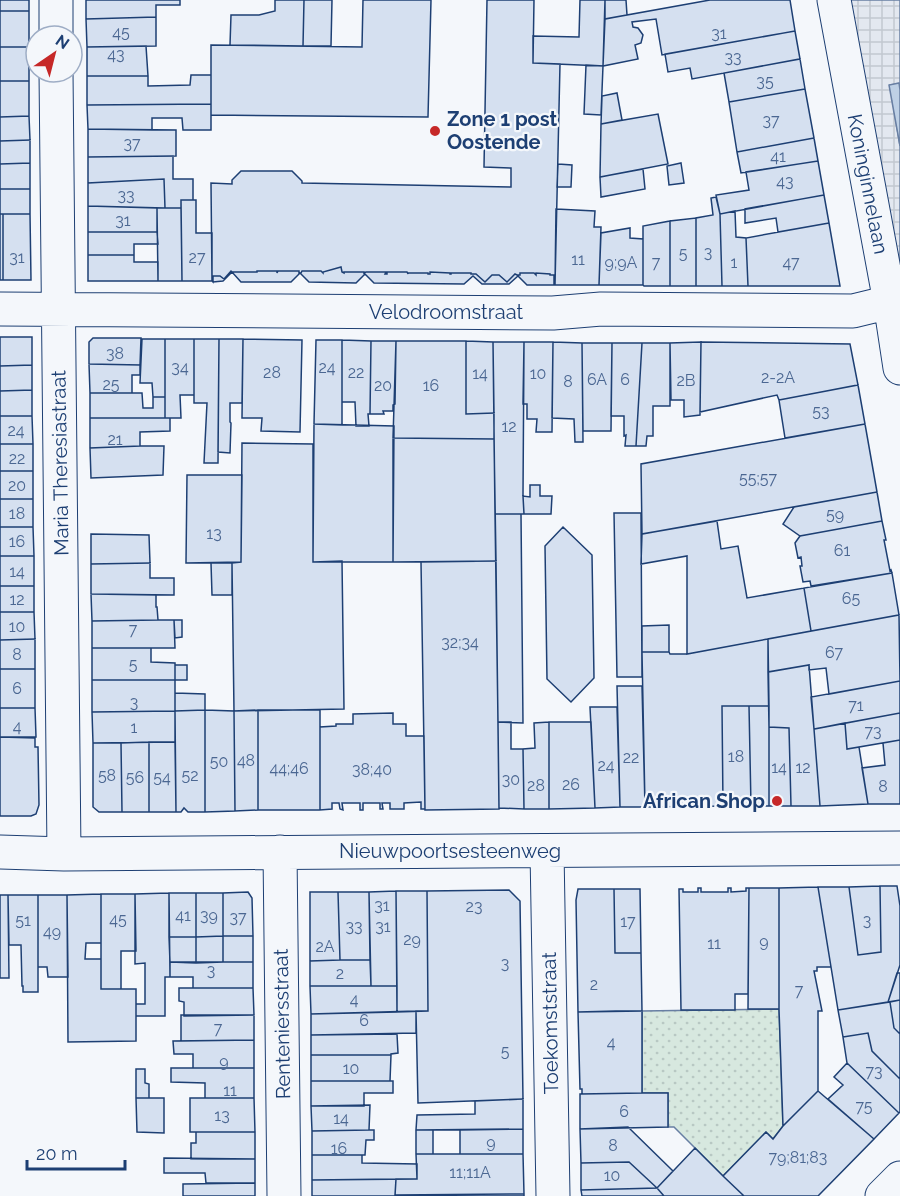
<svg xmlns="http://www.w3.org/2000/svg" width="900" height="1196" font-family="Raleway,sans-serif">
  <defs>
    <pattern id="green-dots" width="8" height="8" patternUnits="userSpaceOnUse" patternTransform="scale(1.5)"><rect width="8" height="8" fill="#d7e8df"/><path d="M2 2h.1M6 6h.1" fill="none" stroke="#b8c8c3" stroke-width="1.8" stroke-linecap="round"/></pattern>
    <pattern id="plaza-grid" width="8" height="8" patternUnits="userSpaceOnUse" patternTransform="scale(1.5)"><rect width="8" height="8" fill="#e3e8f0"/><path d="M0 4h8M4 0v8" fill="none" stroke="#c2c8d1"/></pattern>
    <pattern id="water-ripples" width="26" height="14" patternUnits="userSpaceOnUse" patternTransform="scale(1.5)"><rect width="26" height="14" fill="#bed0e5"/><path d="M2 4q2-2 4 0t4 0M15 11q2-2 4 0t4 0" fill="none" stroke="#9aaabe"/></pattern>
  </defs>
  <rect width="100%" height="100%" fill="#f4f7fb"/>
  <path fill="url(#green-dots)" stroke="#687fa3" stroke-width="1.5" d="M779,1009l4,117 -10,13 -7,-7 -43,44 -49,-49h-6v-34h-26v-82z"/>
  <path fill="url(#plaza-grid)" stroke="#687fa3" stroke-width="1.5" d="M841,0h59v90l-1,-6 -9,1 10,61v189z"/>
  <path fill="url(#water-ripples)" stroke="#687fa3" stroke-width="1.5" d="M899,83l1,7v56l-11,-61z"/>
  <path fill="#d5e0f0" stroke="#1d3f73" stroke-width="1.5" d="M0,0h29v11h-29z
    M86,0h94v5h-24v12l-70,2z
    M275,0h29l-1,46 -73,-1 1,-30h28l16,-4z
    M304,0h28l-1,46h-28z
    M363,0h68l-3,117 -217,-2v-70l151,2z
    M487,0h47l-1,63 27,1 -5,221h-1v-10h-4v-1l-14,-1v2l-2,-2h-14v2h-3l-2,-1 -8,8 -8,-7h-7l-7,7 -9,-8h-5v-1h-20v1h-1v-1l-20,-1v2h-2v-1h-20v1l-1,-2h-20v2h-2l1,-2h-20l-2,1v-1h-20v1l-2,-1 -1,-5 -18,5v1l-2,-2h-19l-1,2h-2v-2h-21l-1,2v-2h-20v1h-25l-1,-1 -7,8 -4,-3h-7v6l-1,-1 -1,-98 21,1v-4l9,-9h51l10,10v2l209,4v-19l-27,-1z
    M580,0h25l-2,66 -70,-3v-27l46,1z
    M605,0h21l1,15 -22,4z
    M710,0h80l5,31 -133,24 -6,-36 -24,3 1,5 5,1 5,7 -2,8 -6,2 3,14 -35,7 2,-47z
    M0,11h29v36h-29z
    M156,17v29l-69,1 -1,-28z
    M795,31l5,28 -108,20 -2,-11 -22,4 -3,-18z
    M146,46l2,30h-61v-29z
    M0,47h29v34h-29z
    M800,59l5,30 -76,13 -5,-29z
    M586,65l17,1 -2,49 -17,-1z
    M191,75h20v29l-124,1v-29h61v10l42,-1z
    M0,81h29v35l-29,1z
    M805,89l9,49 -77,14 -8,-50z
    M617,93l5,27 -21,4 1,-28z
    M211,104v26h-28l-1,-12h-30v12l-64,-1 -1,-24z
    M658,114l10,50 -68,13 1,-53z
    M29,116l1,24 -30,1v-24z
    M88,129l88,1v26l-88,1z
    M814,138l4,23 -77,12 -4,-21z
    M30,140v23l-30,1v-23z
    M173,156v23h20v21h-12v8h-16l-1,-29 -76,4v-26z
    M818,161l6,34 -104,19 -4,-19 33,-5 -3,-18z
    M30,163v26h-30v-25z
    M681,163l3,20 -15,2 -2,-19z
    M558,164l14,1 -1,22h-14z
    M643,169l2,20 -44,8 -1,-20z
    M164,179l1,29 -77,-2v-23z
    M0,189h30v25h-30z
    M824,195l5,28 -51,9 -2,-14 -31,5v-14z
    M716,197l4,17 2,72h-26v-68l17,-3 -2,-17z
    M181,200h15v33h16v48h-30z
    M88,206l69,2v24h-69z
    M157,208h24l1,73h-24z
    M556,209l39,2 -1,16h7l-2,58h-44z
    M735,211l1,26 10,1 2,48h-26l-2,-72z
    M0,214h3v66h-3z
    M3,214h27l1,66h-28z
    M696,218v68h-26v-65z
    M670,221v65h-26l-1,-1v-59z
    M829,223l11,63h-92l-2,-48z
    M630,228v10l13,1v46h-44l2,-52z
    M88,232h69l1,12h-24v11h-46z
    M88,255h46v7h24v19h-70z
    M341,267l1,5 2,1v-1h20v1l2,-1h20l-1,2h2v-2h20l1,2v-1h20v1h2v-2l20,1v1h1v-1h20v1h5l9,8 7,-7h7l8,7 8,-8 2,1h3v-2h14l2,2v-2l14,1v1h4v10h-27l-9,-9 -9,8h-27l-9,-8 -9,8 -90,-1 -9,-9 -9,9 -47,-1 -9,-9 -9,9h-50l-9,-10 -9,9 -10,1v-6h7l4,3 7,-8 1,1h25v-1h20v2l1,-2h21v2h2l1,-2h19l2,2v-1z
    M0,337h32v28l-32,1z
    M93,338h48l-1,27 -51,-1v-22z
    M142,339h23v58h-12l-1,-14h-12z
    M165,339h29v56h-14l1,23h-16z
    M194,339h25l-1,124h-14l3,-60h-13z
    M219,339h24l-1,64h-12v19l1,1 -1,30 -12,-1z
    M243,339l59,1 -2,92 -39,-1 1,-13h-20z
    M316,340h26v85l-28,-1z
    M342,340l29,1 -1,73h-2l1,12h-13l-1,-24h-13z
    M371,341h25l-1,63 -2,1v6h-10l1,3h-14z
    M396,341h70v73l28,-1v26l-101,-1z
    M466,341l27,1 1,71 -28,1z
    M493,342h31l-1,154 1,18h-29z
    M524,342h29l-1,90h-16l1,-13h-10v-15h-4z
    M553,342l29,1 1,99h-8l-1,-23 -22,-1z
    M701,342l149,2 8,41 -79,15 -2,-5 -77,17z
    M701,342l-1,73 -16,2v-17h-13l-1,-57z
    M582,343h30l-1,88h-28z
    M612,343h30l-6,103h-11l1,-11 -2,1v-20h-13z
    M642,343h28v63h-17v30h-6l-1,10h-10z
    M89,364l51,1v10h-8v18h-42z
    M32,365v25l-32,1v-25z
    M858,385l7,39 -80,14 -6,-38z
    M32,390v26h-32v-25z
    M90,393h52l1,15h10v-11h12v21h-75z
    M0,416h32l1,28h-33z
    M90,418h80v13l-30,1v14l-50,2z
    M314,424l80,2 -1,136h-80z
    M865,424l12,68 -235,42 -1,-70z
    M393,438l101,1 2,122 -103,1z
    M242,443l71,1v118l29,-1 2,148 -110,2 -2,-148 9,-1z
    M0,444h33v27h-33z
    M140,446h24l-1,29 -72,3 -1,-30z
    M0,471h33v28h-33z
    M187,475h55l-1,87 -55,1z
    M530,485h10v11h12l-1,18h-27l-1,-18 7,1z
    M877,492l5,29 -82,15 -17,-12 11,-17z
    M0,499h33v28h-33z
    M614,513h27l1,164h-25z
    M495,514h26l2,209 -25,-1z
    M717,521l4,28 17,-3 9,52 57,-10 7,43 -124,23v-98l-46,8 1,-30z
    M882,521l4,19h-2l6,31 1,-1 1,3 -81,13 -1,-5 -7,1 -3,-16h2l-1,-9 -3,1 -3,-15 5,-7z
    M0,527h33l1,29h-34z
    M563,527l29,28 2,123 -23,24 -24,-23 -2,-133z
    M91,534l58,1 1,28 -59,1z
    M0,556h34v30h-34z
    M496,561l3,248 -74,1 -4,-248z
    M150,563v15h24v17l-83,-1v-30z
    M211,563h21v32h-20z
    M892,573l7,42 -88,16 -7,-43z
    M0,586h34v26h-34z
    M91,594l65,1v12h1l1,13 -66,1z
    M0,612h34l1,27 -35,1z
    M899,615l1,66 -71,13 -3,-26 -17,2v-5l-41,7v-33z
    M158,620h16l1,28h-83v-27z
    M174,620h8v17l-7,1z
    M669,625v27h-27v-26z
    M35,639v30h-35v-29z
    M768,639l1,67h-47l1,100 -78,1 -3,-155h27l1,2h17z
    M92,648h59v14l24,1v17h-83z
    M175,665h12v15h-12z
    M809,665l11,141h-29l-2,-78 -20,-1 -1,-55z
    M0,669h35v39h-35z
    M92,680h83v31l-83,1z
    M900,681v32l-86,16 -3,-32z
    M617,686h25l3,121h-25z
    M175,693l30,1v16l-30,1z
    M722,706h27l2,100h-28z
    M749,706h20v100h-18z
    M590,707h27l3,100 -25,1z
    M0,708h35l1,29h-36z
    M205,710v102h-17l-4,-4 -3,4h-5l-1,-101z
    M205,710l29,1 1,100 -30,1z
    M258,710h62v100h-62z
    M258,710v100l-23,1 -1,-100z
    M175,711v31l-82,1 -1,-31z
    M393,713v11h13v12h18l1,73h-4v-7l-17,1v6h-14v-6h-8l1,6h-3v-6h-17v7h-3v-7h-18l1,7 -3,-1 -1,-6h-7v6l-12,1v-83l16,-1v-2h17v-10z
    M900,713v27l-53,9 -2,-26z
    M498,722h13v27h12l1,60 -25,-1z
    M549,722v87h-25l-1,-60 12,-1 -1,-25z
    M549,722h42l4,86 -46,1z
    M845,723l2,26 12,-2 9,57 -48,2 -6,-77z
    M769,727l20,1 2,78h-22z
    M0,737l35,1v9h3l1,58 -3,9 -5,2h-31z
    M900,740v64h-32l-6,-36 23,-3 -2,-22z
    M149,742h26l1,70h-27z
    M149,742v70h-27l-1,-69z
    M93,743h28l1,69h-23l-6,-5z
    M880,886l1,66 -23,3 -9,-68z
    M880,886h17l3,20v59l-12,37 -50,8 -20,-123h31l9,68 23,-3z
    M818,887l13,80h-14v4h-3l8,40h-4v80l-35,35 -4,-117v-121z
    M698,888h3v4h27v-4h3v4l15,-1v-3h3l-1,106h-13v16h-54l-2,-121h4v3h15z
    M749,888h30v121h-31z
    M578,889h36l1,64h26l1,58 -64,1 -2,-112z
    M614,889h26l1,64h-26z
    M509,890l11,11 3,198 -105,4 -2,-92h12l-1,-120z
    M396,891l1,95h-26l-2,-94z
    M396,891h31l1,120 -31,1z
    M248,892l4,6 1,38h-30v-43z
    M310,892h28l2,68 -30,1z
    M338,892h31l1,68h-30z
    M169,893l1,84h-5v39h-29v-12h9v-41l-10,1v-70z
    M169,893h27v44h-27z
    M196,893h27v43l-27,1z
    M101,894h34l1,57h-15v38h-20z
    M101,894v49h-15l-1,16h16v30h35v52l-68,1 -1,-147z
    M0,895h8l1,83h-9z
    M8,895h30v97h-15v-6h-1l-1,-41h-12z
    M38,895h29l1,82h-20l-1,-10h-9z
    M223,936v26l-27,1v-26z
    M223,936h30v26h-30z
    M169,937h27v26l-26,-1z
    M340,960h30l1,26h-61v-25z
    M170,962h83v26h-60v-11h-23z
    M897,973h3v27l-12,2z
    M310,986h87v26l-86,2z
    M179,988h74l1,27 -70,1v-14l-5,-1z
    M900,1000v34l-6,-6 -4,-26z
    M890,1002l4,26 6,6v45l-28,-28 -4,-18 -25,4 -5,-27z
    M416,1011v22l-105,2v-21z
    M616,1011h26v82l-60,1v-5h-2l-2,-77z
    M181,1015h73v25l-73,1z
    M868,1033l4,18 28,28v33l-1,1 -52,-50 -4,-26z
    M397,1034l1,19 -7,1v1h-80v-20z
    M254,1040v28h-61v-14h-19l-1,-13z
    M311,1055h80l-1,26h-79z
    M847,1063l52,50 -25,26 -46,-40 15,-14 -9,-8z
    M171,1068h83v30h-49v-15l-34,-1z
    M136,1069h9v14l4,1v14h-13z
    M311,1081h82v12h-29v13h-53z
    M818,1091l56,48 -56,57h-74l-21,-20 43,-44 7,7 10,-13z
    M642,1093h26v34l-88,2v-35z
    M136,1098h28v35l-27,-1z
    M190,1098h64l1,34h-65z
    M523,1099v30l-107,1 1,-15 58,-1v-13z
    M370,1105l-1,25 -57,1 -1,-25z
    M628,1127l45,44 -16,17 -28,-26 -48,1 -1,-34z
    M523,1129v25h-63v-24z
    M369,1130h5v10h-8l-1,15h-53v-24z
    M416,1130h17v24h-17z
    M196,1132h59v27h-64v-16h5z
    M695,1148l28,28 21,20h-80l-7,-8z
    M416,1154h107l1,40 -129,1 1,-16h21z
    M312,1155h50v8l55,1v15l-105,1z
    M164,1158l91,1v24h-49l-1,-10h-41z
    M629,1162l28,26 -76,2v-27z
    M396,1179l-1,17h-83v-16z
    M255,1183v13h-72v-12z
    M657,1188l7,8h-82l-1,-6z
    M524,1194v2h-129v-1z"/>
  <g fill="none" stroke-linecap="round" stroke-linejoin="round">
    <g stroke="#1d3f73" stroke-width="35">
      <path id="minor" d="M56,0v36
        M834,0l56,302 10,66
        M56,72l8,782
        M0,309l553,4 48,-4 252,2 37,-9
        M547,851l6,345
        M0,852l64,2 836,-6
        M280,852l4,344
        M882,1196l18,-18"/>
    </g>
    <use href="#minor" stroke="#f4f7fb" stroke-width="33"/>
  </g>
  <g fill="#c62828" stroke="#f4f7fb" stroke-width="2">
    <circle cx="435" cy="131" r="6"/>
    <circle cx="777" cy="801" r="6"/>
  </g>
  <g text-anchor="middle" stroke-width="4.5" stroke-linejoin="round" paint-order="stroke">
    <g font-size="16" fill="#4b6792">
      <text x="121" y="38">45</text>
      <text x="719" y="39">31</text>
      <text x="116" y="60">43</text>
      <text x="733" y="63">33</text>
      <text x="765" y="87">35</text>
      <text x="771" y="126">37</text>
      <text x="132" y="149">37</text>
      <text x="778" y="162">41</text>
      <text x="785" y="187">43</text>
      <text x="126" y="201">33</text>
      <text x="123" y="226">31</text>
      <text x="708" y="258">3</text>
      <text x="683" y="259">5</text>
      <text x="17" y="263">31</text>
      <text x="197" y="263">27</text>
      <text x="578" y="265">11</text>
      <text x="621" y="268">9;9A</text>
      <text x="656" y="268">7</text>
      <text x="734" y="268">1</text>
      <text x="791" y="268">47</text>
      <text x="115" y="359">38</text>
      <text x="180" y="373">34</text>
      <text x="327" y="373">24</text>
      <text x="272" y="378">28</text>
      <text x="356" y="378">22</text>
      <text x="480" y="379">14</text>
      <text x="538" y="379">10</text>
      <text x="778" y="383">2-2A</text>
      <text x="597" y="385">6A</text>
      <text x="625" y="385">6</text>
      <text x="686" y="386">2B</text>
      <text x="568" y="387">8</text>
      <text x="111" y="390">25</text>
      <text x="383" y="391">20</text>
      <text x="431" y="391">16</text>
      <text x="821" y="417">53</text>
      <text x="509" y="432">12</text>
      <text x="16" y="436">24</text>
      <text x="115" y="445">21</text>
      <text x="17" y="464">22</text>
      <text x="758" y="484">55;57</text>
      <text x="17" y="491">20</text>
      <text x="17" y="519">18</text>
      <text x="835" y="520">59</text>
      <text x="214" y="539">13</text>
      <text x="17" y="547">16</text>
      <text x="842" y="556">61</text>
      <text x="17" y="577">14</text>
      <text x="851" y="604">65</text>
      <text x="17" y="605">12</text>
      <text x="17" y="632">10</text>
      <text x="133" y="635">7</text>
      <text x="460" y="648">32;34</text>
      <text x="834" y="658">67</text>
      <text x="17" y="660">8</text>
      <text x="133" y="670">5</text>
      <text x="17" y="694">6</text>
      <text x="134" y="708">3</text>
      <text x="856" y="711">71</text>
      <text x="17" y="732">4</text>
      <text x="134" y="733">1</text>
      <text x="873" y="737">73</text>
      <text x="736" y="762">18</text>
      <text x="631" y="763">22</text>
      <text x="246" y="766">48</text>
      <text x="219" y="767">50</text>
      <text x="606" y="771">24</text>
      <text x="779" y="773">14</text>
      <text x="803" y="773">12</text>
      <text x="289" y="774">44;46</text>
      <text x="372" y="775">38;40</text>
      <text x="107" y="781">58</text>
      <text x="190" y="781">52</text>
      <text x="135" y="783">56</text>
      <text x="162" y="783">54</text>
      <text x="511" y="785">30</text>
      <text x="571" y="790">26</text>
      <text x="536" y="791">28</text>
      <text x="883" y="792">8</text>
      <text x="382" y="911">31</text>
      <text x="474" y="912">23</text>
      <text x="183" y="921">41</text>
      <text x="209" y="921">39</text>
      <text x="238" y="923">37</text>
      <text x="118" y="925">45</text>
      <text x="23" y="926">51</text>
      <text x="867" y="926">3</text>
      <text x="628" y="927">17</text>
      <text x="354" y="932">33</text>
      <text x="383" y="932">31</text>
      <text x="52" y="937">49</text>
      <text x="412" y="945">29</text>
      <text x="764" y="947">9</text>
      <text x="714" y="949">11</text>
      <text x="325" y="952">2A</text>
      <text x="505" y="969">3</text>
      <text x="211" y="976">3</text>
      <text x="340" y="979">2</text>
      <text x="594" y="990">2</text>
      <text x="799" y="996">7</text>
      <text x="354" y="1005">4</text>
      <text x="364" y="1026">6</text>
      <text x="218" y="1034">7</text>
      <text x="611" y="1048">4</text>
      <text x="505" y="1057">5</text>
      <text x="224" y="1067">9</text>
      <text x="351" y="1074">10</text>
      <text x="874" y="1077">73</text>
      <text x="230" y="1096">11</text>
      <text x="864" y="1112">75</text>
      <text x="624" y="1117">6</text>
      <text x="222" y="1121">13</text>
      <text x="341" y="1124">14</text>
      <text x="491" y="1148">9</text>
      <text x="613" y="1151">8</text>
      <text x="339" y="1154">16</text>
      <text x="798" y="1163">79;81;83</text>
      <text x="470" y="1178">11;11A</text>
      <text x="612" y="1181">10</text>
    </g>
    <g font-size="20" font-weight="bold" fill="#1d3f73" stroke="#f4f7fb" text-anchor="start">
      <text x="447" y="126">Zone 1 post<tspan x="447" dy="23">Oostende</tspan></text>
      <text x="765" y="808" text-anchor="end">African Shop</text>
    </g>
    <g font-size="20" fill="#1d3f73" stroke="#f4f7fb">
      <text transform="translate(868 184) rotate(79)" y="7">Koninginnelaan</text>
      <text x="446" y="319">Velodroomstraat</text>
      <text transform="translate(60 463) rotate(-91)" y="7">Maria Theresiastraat</text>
      <text x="450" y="858">Nieuwpoortsesteenweg</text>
      <text transform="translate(550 1023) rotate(-91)" y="7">Toekomststraat</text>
      <text transform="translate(282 1024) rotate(-91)" y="7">Renteniersstraat</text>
    </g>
  </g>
  <g transform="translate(54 54) rotate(35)"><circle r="28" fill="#f4f7fb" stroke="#9eadc5" stroke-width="1.5"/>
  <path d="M0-4.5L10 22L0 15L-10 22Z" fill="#c62828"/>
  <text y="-9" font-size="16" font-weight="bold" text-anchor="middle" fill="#1d3f73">N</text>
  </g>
  <path d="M27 1160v9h98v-9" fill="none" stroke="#1d3f73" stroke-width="3"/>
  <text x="36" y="1160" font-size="18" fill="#1d3f73" stroke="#f4f7fb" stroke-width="4.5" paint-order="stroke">20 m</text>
</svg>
